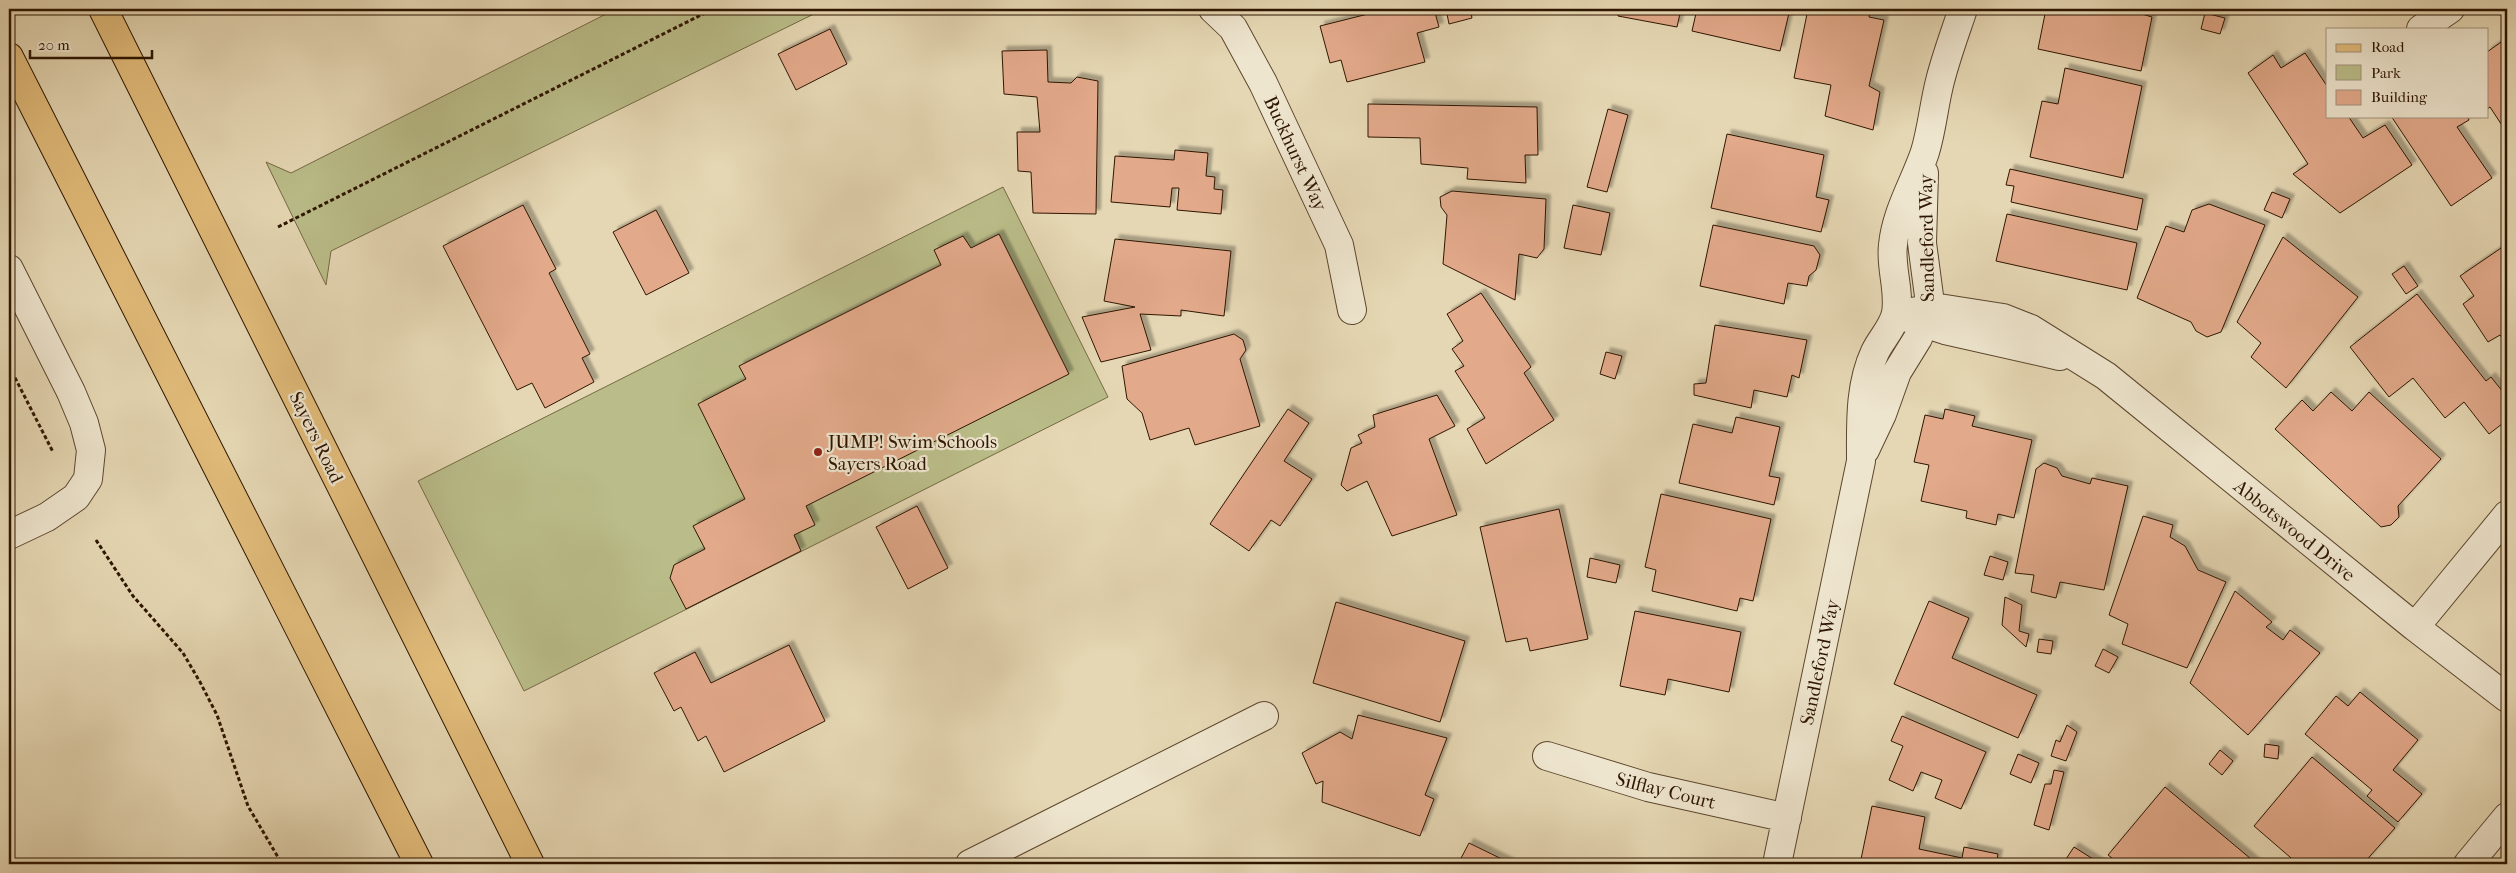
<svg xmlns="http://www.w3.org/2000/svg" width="2516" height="873" font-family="'IM FELL French Canon',serif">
  <defs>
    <filter id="shadow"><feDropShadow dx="4.5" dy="-4.5" stdDeviation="1" flood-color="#0004"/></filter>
  </defs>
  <rect width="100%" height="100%" fill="#e5d7b3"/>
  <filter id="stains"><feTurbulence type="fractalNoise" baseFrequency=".004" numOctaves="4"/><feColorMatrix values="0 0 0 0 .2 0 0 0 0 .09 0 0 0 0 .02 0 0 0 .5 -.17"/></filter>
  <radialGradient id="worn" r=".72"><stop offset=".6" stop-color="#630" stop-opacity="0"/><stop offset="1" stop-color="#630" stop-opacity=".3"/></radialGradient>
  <path fill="#babd89" stroke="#746944" d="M616,9h208l-493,242 -5,34 -60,-123 25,11z
    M1003,187l105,210 -584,294 -106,-210z"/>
  <path fill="#e2a98a" stroke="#2e1500" filter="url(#shadow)" d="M1388,9h46l5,18 -22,6 8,29 -78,20 -6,-22 -11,3 -10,-37z
    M1446,9h24l2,9 -23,6z
    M1619,9h62l-4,18 -59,-11z
    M1697,9h93l-10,42 -88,-20z
    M1808,9h63l-2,8 15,3 -15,66 11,6 -7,38 -48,-14 6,-31 -37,-7z
    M2046,9h97l-1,5 10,3 -11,54 -103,-22z
    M2205,13l20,5 -5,16 -19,-5z
    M830,29l17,35 -51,26 -18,-36z
    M2504,40l3,5v88l-17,-26 -3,2v-57z
    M1047,50l1,32 23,1 6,-6 21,4 -2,133 -63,-1 -2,-41 -13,-1 -1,-39h23l-3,-35 -33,-3 -2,-43z
    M2305,53l22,33v30h21l15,22 22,-13 27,40 -72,48 -47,-39 15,-10 -60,-91 25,-18 8,13z
    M2065,68l77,18 -19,92 -93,-21 12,-56 16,3z
    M1368,104l169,3 1,48h-13l1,28 -59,-4 1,-11 -47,-4 -1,-26 -52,-1z
    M1608,109l20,6 -21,77 -20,-5z
    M2391,116h76l2,4 -12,7 35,51 -41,28z
    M1727,134l97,21 -8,42 13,3 -8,32 -110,-24z
    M1175,150l33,3 -2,23 9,1 -1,12 9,1 -2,24 -44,-4 2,-22h-7l-2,19 -59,-5 4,-46 59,4z
    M2010,169l133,30 -6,31 -126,-28 3,-16 -8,-1z
    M1452,191l94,8 -2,50 -7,9 -18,-4 -4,46 -72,-36 4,-49 -6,-8 -1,-10z
    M2272,192l18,7 -8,19 -18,-8z
    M2209,204l56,21 -44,107 -14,5 -11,-6 -5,-9 -54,-24 29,-72 18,6 8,-22z
    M523,205l33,64 -7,4 41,81 -8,4 12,24 -49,26 -13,-25 -15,7 -74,-144z
    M1573,205l37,8 -9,42 -37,-7z
    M656,210l33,63 -43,22 -33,-63z
    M2007,214l130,29 -10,47 -131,-29z
    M1713,225l101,21 6,9 -4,15 -7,6 -2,10 -19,-3 -4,21 -84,-18z
    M999,234l70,140 -263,132 9,19 -21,10 7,16 -115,58 -16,-31 4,-13 31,-16 -12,-23 52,-27 -47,-95 48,-25 -7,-13 202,-101 -7,-15 29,-14 8,12z
    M2283,237l75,60 -72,91 -35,-31 10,-14 -24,-21z
    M1115,239l116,12 -7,65 -43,-6v6l-41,-2 11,36 -50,12 -19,-45 53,-10 -31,-6z
    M2507,244v101l-7,-10 -12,7 -25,-38 11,-8 -14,-20z
    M2404,266l14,20 -12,8 -14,-20z
    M1481,293l50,74 -7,6 30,47 -68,44 -19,-35 18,-11 -30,-47 9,-5 -12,-17 11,-8 -16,-27z
    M2417,294l69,87 5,-4 16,20v23l-18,14 -25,-32 -19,16 -32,-40 -24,19 -39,-50z
    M1715,325l92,15 -8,38 -7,-3 -5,22 -33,-7 -3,18 -57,-13v-11l12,-1z
    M1234,334l9,6 3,10 -6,9 20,67 -65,19 -6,-17 -39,12 -8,-27 -15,-14 -5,-33z
    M1606,352l16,4 -7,23 -15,-5z
    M2331,392l21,19 17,-19 72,67 -43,47 1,11 -8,8 -10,2 -106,-98 27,-29 11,11z
    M1437,395l18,31 -26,13 28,76 -65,21 -25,-55 -20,10 -6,-6 10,-37 11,-5 -4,-8 17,-8 -2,-12z
    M1288,409l21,14 -25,38 28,18 -32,47 -9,-6 -22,31 -39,-27z
    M1945,409l30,7 -3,10 60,14 -18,78 -16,-4 -2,11 -30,-7 1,-7 -46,-10 8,-36 -15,-3 11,-47 18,4z
    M1736,417l44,10 -11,49 11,2 -6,27 -95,-22 14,-59 39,9z
    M2044,463l13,5 5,8 28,8 2,-6 36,8 -24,104 -44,-8 -4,16 -25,-6 3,-17 -19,-2 21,-104z
    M1661,494l110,25 -18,82 -13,-3 -3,13 -85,-20 4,-21 -11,-3z
    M917,506l31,62 -40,21 -32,-62z
    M1559,509l29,130 -58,12 -3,-13 -21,4 -26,-115z
    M2143,516l30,9 -3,12 15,9 13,24 28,12 -39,86 -65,-24 6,-20 -19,-9z
    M1990,556l18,6 -5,18 -19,-5z
    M1590,558l30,7 -4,18 -29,-6z
    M2235,591l37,31 -6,5 17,13 7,-10 30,23 -72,82 -58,-52z
    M2005,597l17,8 -3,26 10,3 -3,13 -24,-22z
    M1929,601l40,17 -17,40 85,37 -19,43 -124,-54z
    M1336,602l129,39 -25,81 -127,-39z
    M1635,611l106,21 -12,60 -61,-13 -3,16 -45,-9z
    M2039,639l14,2 -2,13 -14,-2z
    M789,645l36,76 -101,51 -18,-36 -8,5 -17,-34 -7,4 -20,-38 41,-21 16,31z
    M2103,649l15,8 -9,16 -14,-7z
    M2360,692l58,48 -25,30 29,24 -24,28 -31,-26 5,-6 -67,-56 31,-38 12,10z
    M1358,715l89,23 -22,57 9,4 -14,37 -98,-34 1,-21 -7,3 -14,-31 38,-21 12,7z
    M1902,716l84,36 -25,57 -26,-11 7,-18 -21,-8 -8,19 -24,-11 14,-34 -12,-5z
    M2067,725l10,7 -11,29 -15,-5 5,-16 4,2z
    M2265,744l14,2 -1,13 -14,-2z
    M2220,750l13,11 -11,14 -13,-11z
    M2018,754l21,9 -8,20 -21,-9z
    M2312,757l83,71 -32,36h-65l-44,-38z
    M2054,770l10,2 -15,58 -15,-5 11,-41h6z
    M2165,787l92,77h-137l-12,-9z
    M1872,806l53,11 -6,32 43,9 2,-11 34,7 -2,10h-136z
    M1469,843l43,21h-54z
    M2074,847l27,17h-27l-8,-5z"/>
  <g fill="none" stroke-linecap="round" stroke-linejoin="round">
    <g stroke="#5c462d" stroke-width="30">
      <path id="minor" d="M1213,9l20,19 30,55 76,162 13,65
        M2421,29l29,-20
        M9,269l62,123 13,31 7,27 -3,29 -12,18 -29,20 -38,18
        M1896,314l43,-6 64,10 28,11 75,47 309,251 92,71
        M1908,318l37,12 115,26
        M1865,450l17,-36 15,-42 21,-34 9,-24 2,-18 -7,-53 2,-70
        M2415,627l92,-112
        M1547,756l101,31 139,31
        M970,864l294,-148
        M1777,864l84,-403c0,-36 -2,-75 14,-109 6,-13 18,-24 21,-39 4,-23 -6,-46 -3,-68 3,-33 22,-63 32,-93 7,-23 9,-48 15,-71 6,-24 15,-48 23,-72
        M2468,864l39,-47"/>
    </g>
    <g stroke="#2e1500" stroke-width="30">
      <path id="major" d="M103,9l427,855
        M9,57l410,807"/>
    </g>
    <path stroke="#2e1500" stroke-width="3" stroke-dasharray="4 2.5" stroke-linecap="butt" d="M278,227l435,-218
      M9,366l44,86
      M96,540l37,56 50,57 17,29 17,33 31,91 34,58"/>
    <use href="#minor" stroke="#eee5ce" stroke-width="28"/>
    <use href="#major" stroke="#e2bc7a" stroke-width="28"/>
  </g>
  <circle fill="#8f2418" stroke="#eee5ce" stroke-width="2" cx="818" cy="452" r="5"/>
  <g text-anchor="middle" stroke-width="4.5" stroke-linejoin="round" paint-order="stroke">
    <g font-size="19" fill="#2e1500" stroke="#eee5ce">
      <text transform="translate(1296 153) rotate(65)" y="7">Buckhurst Way</text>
      <text transform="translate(1926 238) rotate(-91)" y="7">Sandleford Way</text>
      <text transform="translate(317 437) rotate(64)" y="7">Sayers Road</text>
      <text transform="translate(2295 530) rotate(39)" y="7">Abbotswood Drive</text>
      <text transform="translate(1819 662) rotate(-78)" y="7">Sandleford Way</text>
      <text transform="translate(1666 790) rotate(14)" y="7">Silflay Court</text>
    </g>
    <g font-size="19" fill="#2e1500" stroke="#eee5ce" text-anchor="start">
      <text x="828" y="448">JUMP! Swim Schools<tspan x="828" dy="22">Sayers Road</tspan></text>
    </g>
  </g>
  <rect width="2516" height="873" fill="none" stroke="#e5d7b3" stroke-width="30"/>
  <rect x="10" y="10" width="2496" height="853" fill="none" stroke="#2e1500" stroke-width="2.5"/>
  <rect x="15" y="15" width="2486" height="843" fill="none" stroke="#2e1500"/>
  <rect x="2326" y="28" width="162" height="90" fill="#eee5ce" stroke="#a1927c"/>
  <rect x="2336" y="44" width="25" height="8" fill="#e2bc7a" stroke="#a1927c"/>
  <text x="2371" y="52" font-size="15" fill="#2e1500">Road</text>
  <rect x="2336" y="65" width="25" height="15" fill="#babd89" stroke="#a1927c"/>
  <text x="2371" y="78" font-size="15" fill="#2e1500">Park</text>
  <rect x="2336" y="90" width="25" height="15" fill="#e2a98a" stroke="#a1927c"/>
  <text x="2371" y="102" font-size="15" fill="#2e1500">Building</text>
  <path d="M30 50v8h122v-8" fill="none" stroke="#2e1500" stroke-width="2.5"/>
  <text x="38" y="50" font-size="15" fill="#2e1500" stroke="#eee5ce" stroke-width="4" paint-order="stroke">20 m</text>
  <rect width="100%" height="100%" filter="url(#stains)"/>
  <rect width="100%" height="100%" fill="url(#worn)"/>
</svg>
